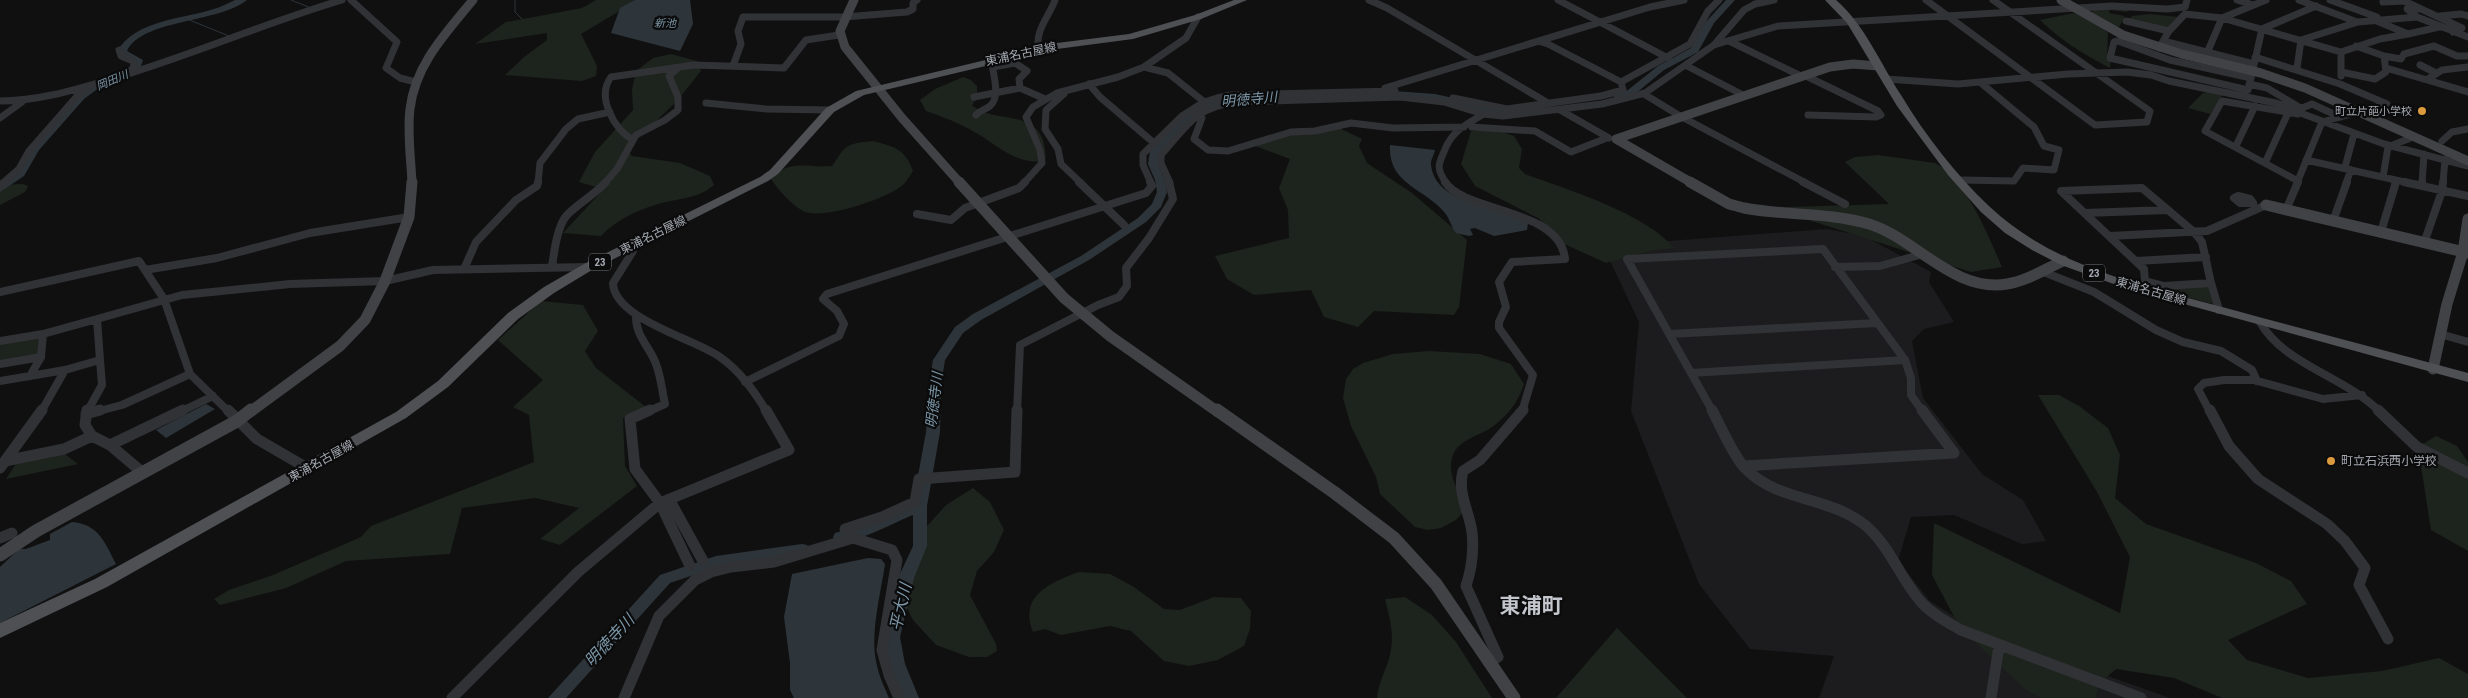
<svg xmlns="http://www.w3.org/2000/svg" width="2468" height="698" font-family="'Roboto Condensed','Noto Sans JP',sans-serif">
  <rect width="100%" height="100%" fill="#101011"/>
  <path fill="#1c1c1e" d="M1827,229l37,7 67,36 -2,10 25,40 -30,7 -12,12 11,57 59,76 41,26 23,41 -24,3 -68,-29 -43,2 -13,44 32,40 42,27 198,70h-351l15,-42 -84,-7 -51,-65 -68,-173 8,-89 -36,-76z"/>
  <path fill="#1d231d" d="M596,0h42l-57,34 16,32 -1,10 -14,5 -77,-6 19,-18 23,-17v-7l-72,11 31,-22 76,-14z
    M2096,7l36,2 -6,3 -16,-2 -1,3 16,3 -7,13 -27,-16z
    M2074,13l27,13 7,7 -1,25 4,2 -1,8c-25,-13 -49,-27 -70,-48z
    M2149,14l30,3 -11,13 -40,-9 4,-5z
    M671,54l26,7 4,10 -25,31 -49,47 5,7 48,7 30,13 4,9c-17,15 -38,13 -59,20 -20,6 -40,16 -54,31l-38,-3 37,-40 -1,-5 -20,-6 16,-30 38,-42 -1,-21 4,-18 17,-13z
    M963,77l8,3 6,6v12l-5,7c19,18 58,5 70,33 3,6 3,14 4,20l-4,4c-31,0 -41,-15 -66,-29 -16,-10 -33,-16 -50,-22l-6,-11 15,-11z
    M2212,91l12,2 -14,21 -22,-6 15,-15z
    M1335,126l27,13 -3,7 8,17 45,30 55,47 -8,67 -5,8 -80,-4 -16,16 -34,-10 -13,-27 -57,5 -27,-16 -12,-23 74,-18 -1,-28 -9,-22 11,-29 -35,-13 38,-16z
    M1497,130l17,6 8,13 -3,19 6,6c41,15 122,40 149,74l-19,2 -49,13 -42,-19 -26,-26 -63,-32 -14,-22 10,-33z
    M873,141c21,6 32,7 40,30 -3,4 -5,9 -9,13 -14,14 -83,37 -101,27 -14,-8 -24,-21 -33,-33 21,-19 36,-10 62,-12 15,-22 13,-22 41,-25z
    M1878,155l57,8c31,16 53,72 67,104l-31,5 -181,-58 -4,-4 2,-3 101,-3 -44,-42 10,-5z
    M23,184l5,2 -3,6 -25,13v-20z
    M2208,286l5,18 -50,-13 1,-3z
    M541,301l42,4 15,26 -13,20 11,17 50,39 -23,11 2,48 12,20 -77,59 -20,-6 39,-31 -44,-10 -73,10 -12,46 -104,7 -60,27 -66,17 -6,-6 15,-9 44,-15 88,-38 10,-11 163,-64 -5,-47 -16,-8 30,-27 -45,-40z
    M40,337l-2,18 -38,7v-18z
    M1429,351l51,3 31,10 13,20c-5,16 -14,29 -28,40 -13,12 -39,14 -44,34 -5,17 8,36 14,51l-10,11 -15,8 -13,2 -13,-3 -35,-33 -4,-17 -25,-51 -8,-28 3,-19 7,-10 10,-6 30,-9z
    M2038,395h21l20,11 29,22 12,27 -5,43 31,26 110,39 35,18 16,23 -79,36 19,20 61,18 74,-7 57,-13 29,16v24h-246l-48,-20 -58,-9 -16,14 -5,15h-54l-15,-8 -66,-62 -28,-53 2,-52 186,90 10,-56 -33,-65z
    M2436,436l21,10 11,16v89l-37,-21 -13,-83z
    M62,452l16,12 -72,15 13,-20z
    M973,488l17,14 14,28 -10,22 -17,19 -7,24 26,49 1,7 -10,6h-18l-33,-12 -23,-25 -10,-20 3,-32 14,-34 26,-29z
    M1079,572l31,2 24,13 30,22 16,1 34,-13 27,1 10,13 -1,18 -6,17 -26,14 -29,6 -25,-5 -33,-30 -21,-5 -49,9 -16,-6 -12,3c-15,-36 18,-50 46,-60z
    M1405,597l27,18 24,27 36,56h-115c1,-17 12,-32 14,-49 3,-17 -2,-34 -6,-50z
    M1617,628l70,70h-131z"/>
  <path fill="#2d353a" d="M635,0h55l3,24 -13,27 -69,-18 9,-25z
    M1390,145l45,5c-1,5 -5,11 -4,15 4,36 54,39 79,49 6,2 12,6 18,9l-1,7 -33,6 -19,-8 -5,1 3,6 -4,1 -13,-3c-5,-6 -6,-14 -11,-20 -21,-26 -57,-28 -55,-68z
    M206,404l9,5 -49,29 -10,-8z
    M72,522c26,2 33,20 44,42l-116,59v-56l19,-18h7l24,-9v-6z
    M868,558l13,1 4,5c-4,28 -15,69 -9,97 2,13 8,25 13,37h-95l-4,-8v-27l-6,-46 8,-43z"/>
  <g fill="none" stroke-linecap="round" stroke-linejoin="round">
    <path stroke="#2d353a" stroke-width="1" d="M291,0l20,8
      M515,0v12l7,7
      M187,19l42,17"/>
    <path fill="#2d353a" fill-rule="evenodd" d="M235,0h12c-28,23 -105,19 -120,51l16,9 -4,12 -43,18 -12,9 -45,51 -15,26 -24,16v-8l16,-12 15,-25 47,-52 12,-9 42,-18 1,-7 -16,-9c17,-32 66,-33 97,-43 7,-2 14,-6 21,-9z
      M1726,0h9l-21,23 -16,29 -34,18 -29,24 -15,6h-6v-4l14,-6 30,-24 33,-18 14,-25z
      M1393,91l42,3 73,16h13l5,3 -5,3h-13l-73,-16 -45,-4v-4z
      M1260,94l3,1v4l-50,7 -16,8 -37,38 -2,12 7,16 2,12 -6,15 -15,15 -57,38 -108,60 -18,13 -18,27 -4,25 -1,47 -13,74v40l-13,32 -14,59 5,27 14,34h-16l-14,-34 -5,-27 14,-59 15,-32v-31c-18,7 -61,31 -78,26l-2,-4 2,-4 15,-4 63,-26 13,-71 3,-47 4,-25 22,-33 18,-13 108,-58 57,-38 14,-14 5,-12 -2,-12 -7,-16 2,-13 41,-41 20,-10z
      M802,544l5,1 2,4 -2,4 -90,14 -47,16 -104,115h-18l112,-123 56,-19z"/>
    <path stroke="#313236" stroke-width="7" d="M351,0l46,42 -11,26 14,10 16,4
      M1369,0l18,8 161,95
      M1558,0l110,58
      M1926,0l169,125 52,-3 3,-11 -157,-111
      M2237,0l16,5
      M2299,0l58,22
      M2330,0l47,17
      M2402,0l60,28 -9,4
      M2383,2l22,-1
      M2420,9h-13l10,8 51,20
      M2440,16l21,-2 7,2
      M2126,21l43,10
      M2408,34l31,-7
      M1729,41l72,35
      M2118,41l52,19 81,18 -3,12 -138,-32 4,-16z
      M2163,41l91,23
      M1714,45l64,-19 334,-20 55,3 18,-2 2,-7
      M2159,48l10,-17 16,-17 37,4 119,34 39,-13 28,-5 -36,-15
      M119,50l2,6 12,5 1,6 -5,5
      M1039,50c-5,-19 10,-33 16,-50
      M2341,52v24
      M2207,53l15,-35 44,-18
      M2384,56l17,3 3,-5 30,-8 23,10h11
      M2255,57l85,27 47,20 -65,18 -25,61
      M2420,65l14,7
      M733,66l8,-22 -3,-13 5,-14h101l63,-5 6,-3v-6l4,-3
      M1687,66l58,30
      M993,67l22,-4 12,8 -8,8 1,9 25,11
      M1144,67l24,6 35,28
      M2297,68l4,-28 57,-18 59,-5
      M2386,68l82,24
      M2341,72l34,7 11,-7 -2,-16 -28,-10
      M1804,75l74,36 3,4 -5,2 -68,-2
      M2251,78l11,-49 54,-23
      M1886,79l72,5 110,-10 59,-2 24,3 18,6 107,22 19,6
      M2428,79l14,-9 26,-3
      M1621,82l69,-38 18,-33 11,-11
      M1089,84l11,13 54,46
      M2249,84l18,4 32,19
      M1385,88l265,-81 34,-7
      M1064,94l-18,16 -1,19 13,20 3,15 20,19
      M1644,94l36,22 126,67
      M974,97l46,-9
      M1453,98l54,11 94,-13 22,-6 -2,-8 -73,-38 -10,-3
      M0,101c40,0 77,-12 115,-23 77,-23 150,-55 227,-78
      M706,103l60,6 64,1
      M1560,110l49,28
      M2298,114l-76,-13 -17,30 93,50
      M976,115c4,-5 9,-5 14,-9 11,-9 3,-31 2,-43
      M1198,115l4,3 -8,21 14,11 20,1 63,-19 24,-1 36,-8 42,5 71,-1
      M2340,117l-28,-13 -17,7 89,33 84,22
      M0,118l22,-16
      M1472,127l63,4 36,21 36,-14
      M633,140c-19,-11 -37,-43 -22,-63l83,-12 90,3 22,-28 33,-5
      M2442,141l10,-9 16,-3
      M2236,146l19,-40
      M2306,160l103,23
      M2265,163l23,-50
      M2383,177l5,-30 25,-10
      M1961,180l53,1 9,-13 31,2 5,-20 -15,-4 -10,-19 -53,-44
      M3,183l16,-14 10,-18 50,-57 9,-5
      M538,183l2,-20 26,-34 12,-10 32,-7
      M605,183l12,-14 19,-34 29,-15 13,-10v-13l-9,-21 9,-8
      M1024,183l18,-20 -2,-13 -14,-33 7,-10 24,-14 61,-16 26,-10 42,-29 12,-21
      M1151,183l-8,-18v-11l39,-38 22,-14 13,-4 14,-3 164,-4
      M1170,183l-9,-20v-8c27,-30 33,-47 75,-53l164,-5 44,5 39,12 20,2 99,-12 43,-11 69,-48 30,-35 11,-6 19,-4
      M1446,183c-11,-17 -7,-19 0,-36 8,-18 21,-22 37,-33
      M2346,183l5,-13 -6,-3 9,-33
      M2395,183l1,-3
      M2422,183l2,-29
      M2443,183l2,-24"/>
    <path stroke="#313236" stroke-width="8" d="M1079,182l45,43
      M1445,182c20,31 115,26 120,77l-53,3 -13,20 7,25 -7,15v6l34,47 -11,37
      M1803,182l42,22
      M2404,182l64,14
      M0,186l5,-4
      M2422,186v-4
      M2142,188l52,44 8,10 9,41 -47,3 -19,-5 -1,-12 -83,-78z
      M2238,196l12,3 3,4h-13l-6,-5z
      M2286,210l12,-28
      M2085,213l83,-3
      M917,214l34,6 14,-12 54,-20 6,-6
      M2333,221l14,-39
      M2381,232l15,-50
      M2110,236l97,-5 59,-26
      M2424,243l18,-52 1,-9
      M632,246l1,5 -20,32c1,36 82,56 107,74 20,14 34,34 47,55
      M2136,261l70,-4
      M552,267c2,-14 5,-41 15,-52 12,-12 27,-20 39,-33
      M1835,267l45,-1 43,-12
      M464,269l12,-27 40,-42 21,-14 1,-4
      M145,270l72,-12 93,-25 99,-16
      M2041,271l53,21 62,38 27,12 38,9 31,19 5,11
      M2211,283l8,27
      M0,292l139,-31 25,38 26,75 39,38
      M636,317c0,20 14,30 20,47 5,13 6,27 9,40l-18,8
      M2260,322c23,42 86,55 120,90
      M43,334l54,-15
      M1669,334l208,-11
      M2440,334l28,8
      M0,341l43,-7 -2,23 -11,19
      M0,364l41,-7
      M1691,373l214,-13
      M0,381l65,-11 35,-10 -3,-41 85,-24 108,-11 95,-3 48,-11 155,-3
      M745,382l94,-46 5,-12 -7,-13 -14,-12 4,-5 319,-101 6,-7 -2,-4
      M41,412l24,-42
      M87,412l15,-27 -2,-25
      M95,412l27,-7 68,-31
      M180,412l33,-16
      M1017,412l3,-67 78,-40 21,-8 8,-11 -1,-18 23,-30 24,-39 -4,-17
      M1713,412l-86,-153 196,-10 82,111 6,18v17l12,17
      M2210,412l-12,-23 6,-6 20,-3h30l69,19 39,-4"/>
    <path stroke="#313236" stroke-width="11" d="M87,410l-2,15 7,11 18,9 33,28
      M228,410l29,29 50,29
      M650,410l-20,9 5,50 25,34 30,63
      M1712,410c9,17 20,43 32,57 32,35 85,29 121,58 25,21 35,53 56,77 11,12 26,20 40,28l180,68
      M1922,410l32,43
      M2210,410l19,36 29,33 69,45 18,17 20,27 -6,17 29,54
      M2378,410l39,37 51,26
      M86,414l14,-4
      M110,445l73,-35
      M5,461l59,-12 28,-13
      M1743,466l211,-13
      M0,468l42,-58
      M669,499l34,62
      M0,538l12,-5
      M1489,663l9,-6 -32,-71c6,-18 8,-35 6,-54 -3,-22 -15,-38 -9,-61l17,-11 43,-50
      M452,698l126,-126 82,-69 129,-53 -23,-40
      M624,698l35,-82 36,-36 16,-8 20,-5 43,-5 79,-24
      M899,698l-10,-23 -7,-25 15,-90 -5,-10 -39,-12 -8,-9 37,-12 33,-15 4,-23 96,-7 2,-62
      M1991,698l8,-52"/>
    <path stroke="#404245" stroke-width="9" d="M854,0l-14,31 5,16 57,71 58,65
      M2061,0l62,35 59,19 79,19 44,15 163,73
      M412,183c-1,-24 -5,-50 -2,-74 5,-44 36,-76 63,-109
      M1692,183l-76,-44 214,-72 23,-3 25,2"/>
    <path stroke="#404245" stroke-width="11" d="M959,182l105,116 46,38 108,76
      M1690,182l39,22 15,4c41,8 85,4 125,16 46,14 85,69 138,60 20,-3 38,-15 56,-23
      M2266,205l202,48
      M2433,369l14,-65 16,-52 5,-33
      M250,412l90,-66 25,-26 20,-39 24,-64 3,-35"/>
    <path stroke="#404245" stroke-width="13" d="M1217,410l118,83 59,45 42,46 78,114
      M0,555l36,-24 201,-110 14,-11"/>
    <path fill="#4e5054" fill-rule="evenodd" d="M1234,0h13l-46,19 -68,20 -76,10 -193,46 -30,17 -56,62 -10,7 -176,89 -38,23 -36,26 -70,68 -42,31 -299,169 -107,51v-15l95,-44 301,-167 42,-31 70,-68 36,-26 40,-23 176,-87 10,-7 56,-62 30,-17 201,-48 72,-9 66,-19z
      M1825,0h11c29,25 44,63 65,95 24,40 55,80 89,112 67,63 161,80 247,104 77,21 154,41 231,62v9l-346,-95 -61,-22 -29,-15 -27,-17 -24,-21 -33,-37 -51,-69 -50,-83z"/>
  </g>
  <g fill="#db9a3e" stroke="#0b0b0c" stroke-width="2">
    <circle cx="2422" cy="111" r="5"/>
    <circle cx="2331" cy="461" r="5"/>
  </g>
  <g text-anchor="middle" stroke-width="4.5" stroke-linejoin="round" paint-order="stroke">
    <g font-size="11" font-style="italic" fill="#7d97a8" stroke="#0b0b0c">
      <text x="665" y="27">新池</text>
      <text transform="translate(112 80) rotate(-23)" y="4">岡田川</text>
    </g>
    <g font-size="11" fill="#a3a8b0" stroke="#0b0b0c" text-anchor="end">
      <text x="2412" y="115">町立片葩小学校</text>
    </g>
    <g fill="#0b0b0c" stroke="#75797f" stroke-width="1">
      <rect x="589" y="253.5" width="22" height="17" rx="4"/>
      <rect x="2083" y="264.5" width="22" height="17" rx="4"/>
    </g>
    <g font-size="11" font-weight="bold" fill="#a3a8b0">
      <text x="600" y="266">23</text>
      <text x="2094" y="277">23</text>
    </g>
    <g font-size="12" fill="#a3a8b0" stroke="#0b0b0c">
      <text transform="translate(1021 54) rotate(-12)" y="4">東浦名古屋線</text>
      <text transform="translate(653 235) rotate(-26)" y="4">東浦名古屋線</text>
      <text transform="translate(2151 291) rotate(16)" y="4">東浦名古屋線</text>
      <text transform="translate(321 461) rotate(-29)" y="4">東浦名古屋線</text>
    </g>
    <g font-size="12" fill="#a3a8b0" stroke="#0b0b0c" text-anchor="start">
      <text x="2341" y="465">町立石浜西小学校</text>
    </g>
    <g font-size="14" font-style="italic" fill="#7d97a8" stroke="#0b0b0c">
      <text transform="translate(1249 99) rotate(-5)" y="5">明徳寺川</text>
      <text transform="translate(934 400) rotate(-83)" y="5">明徳寺川</text>
    </g>
    <g font-size="16" font-style="italic" fill="#7d97a8" stroke="#0b0b0c">
      <text transform="translate(900 607) rotate(-77)" y="6">平大川</text>
      <text transform="translate(609 640) rotate(-47)" y="6">明徳寺川</text>
    </g>
    <g font-size="21" font-weight="bold" fill="#c3c7cd" stroke="#0b0b0c">
      <text x="1531" y="613">東浦町</text>
    </g>
  </g>
</svg>
